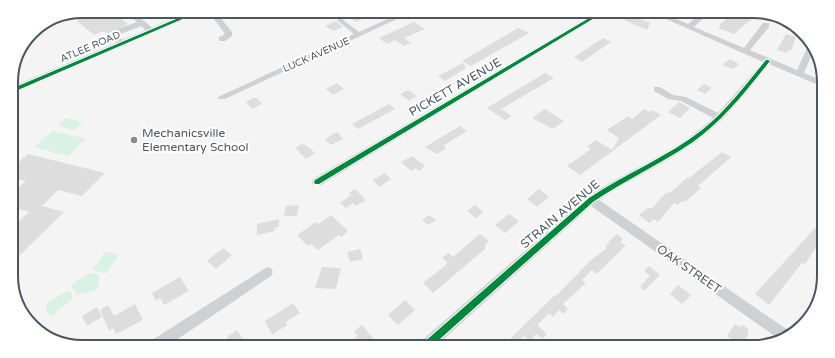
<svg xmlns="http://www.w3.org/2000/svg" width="835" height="358" font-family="'Varela Round',sans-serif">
  <rect width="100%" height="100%" fill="#f4f4f4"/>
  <path fill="#d9f2e3" d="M65,118l18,4 -9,8 -16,-4z
    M53,131l33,8 -18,17 -34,-9z
    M105,252l14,2 -13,19 -14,-3z
    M89,273l11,2 -3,14 -15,5h-5l-5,-7 1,-3z
    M65,292h5l3,7 -22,17 -5,-5 1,-8z"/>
  <path fill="#ddddde" d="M90,11h41l-13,5 10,8 -21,10 -3,-3 -10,4 -17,-14z
    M737,11l18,5 -21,18 -16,-6 3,-2 -2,-1z
    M357,13l8,5 -9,4 -8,-5z
    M631,15l19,8 -3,7 -23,-10z
    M336,21l7,6 -10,4 -8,-5z
    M414,22l11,7 -21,9 7,5 -7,3 -9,-6 -8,4 -8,-6z
    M518,28l11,5 -58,33 -9,-5z
    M786,34l10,3 -5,14 -2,-1 -2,3 -10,-3z
    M603,38l8,4 -29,20 -8,-5z
    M730,59l9,5 -6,5 -11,-4z
    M463,63l3,5 -21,13 -7,-5z
    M545,73l9,5 -53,31 11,7 -7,4 -18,-12z
    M337,83l7,6 -11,6 -7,-6z
    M704,84l8,4 -7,6 -8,-4z
    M408,90l9,6 -8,5 -9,-7z
    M253,98h4l5,6 -10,5 -6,-7z
    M679,102l11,6 -10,10 -12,-6z
    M389,104l6,5 -37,20 -6,-5z
    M545,109l6,4 13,8 -11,8 -21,-11z
    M644,109l6,3 2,-2 9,5 -81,60 -13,-9 24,-17 -4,-3 9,-6 16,10 7,-12 -12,-8 21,-14 4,3z
    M460,126l7,5 -24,15 3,2 -9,6 -12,-7z
    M337,132l6,7 -12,6 -6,-6z
    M302,144l5,2 8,7 -9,6 -11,-11z
    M722,152l9,5 -33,29 3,2 -16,14 -3,-1 -4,4 -4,-2 -16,19 -4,-3 -5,4 -10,-8 9,-7h4l14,-15 5,-1 17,-15 1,1z
    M28,154l77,19 -23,23 -24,-6 -16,16 22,6 -52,51v-35l17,-16 -17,-5v-13l14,-13 -14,-4v-9z
    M412,156l13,10 -6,5 -3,-3 -5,3 -10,-9z
    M385,173l6,6 -12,8 -6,-7z
    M355,189l11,11 -10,6 -3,-3 -7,5 -6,-5 11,-8 -2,-2z
    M539,189l10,8 -12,10 -10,-8z
    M299,205l-2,11h-13l2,-10z
    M475,205l8,7 -7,6 -9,-7z
    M509,214l10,7 -14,12 -10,-8z
    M331,215l17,16 -7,6 -2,-2 -21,15 -7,-6 -3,2 -11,-11 19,-13 2,2z
    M429,215l7,5 -8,5 -6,-5z
    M279,219v8l-5,1 1,3 -18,4v-11z
    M816,227l4,3v11l-15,23 -3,-1 -33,42 -14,-11z
    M480,234l9,7 -4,4v4l-52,44 -10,-10 23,-18 1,-3 -5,-4 7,-5 4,4z
    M617,234l6,5 -3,3 6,3 -29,29 -5,-4 -10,10 4,3 -23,21 5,5 -5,5 -4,-4 -6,7 -4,-4 -12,12 10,9 -5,5 -6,-5 -6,7 -6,-5 -11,11h-11l52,-51 3,-1 33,-34 17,-13 -2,-2 5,-3 -2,-1z
    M223,248l9,7 -16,14 -9,-8z
    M360,249l3,10 -13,3 -3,-10z
    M649,266l11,9 -16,16 -4,-5 10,-10 -6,-5z
    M322,267l19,1 -5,21 -21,-1z
    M180,277l9,14 -25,14 -4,-7 -4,3 -4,-8z
    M678,285l13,10 -9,9 -12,-10z
    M405,300l10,10 -17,15 -10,-10z
    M293,303l7,10 -14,9 1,3 -15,10 -7,-14z
    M135,304l8,16 -27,14 -3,-6 -4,3 -9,-21 8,-5 6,11z
    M97,307l5,10 -15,9 -5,-10z
    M735,324l6,3 1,-2 7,4 -2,3 2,1 -8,13 -14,-10z
    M362,325l15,18 -5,4h-19l-4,-4 9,-7 -4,-5z
    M237,330l11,17h-32l12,-9 -1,-2z"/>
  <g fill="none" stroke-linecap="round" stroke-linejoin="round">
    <path fill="#ced0d2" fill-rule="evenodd" d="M138,11h9l-9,5 18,15 -7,2 -8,-7 -20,8 -2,2 8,8 -1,2h-6l-9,-10 4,-6 22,-8 -7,-6z
      M173,11h8l7,6 -5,1z
      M208,11h7l17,21v4l-7,5h-6v-4l6,-3z
      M405,11h9l-189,88h-6l-1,-2 136,-63 -16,-13v-2h4l17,13z
      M599,11h8l-286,174h-8l-1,-3 1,-3z
      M648,11h9l31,13 16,-13h7l-17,16 50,21 19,-25h6v4l-19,23 47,20 11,-24 3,-2 3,6 -10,23 19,8v6l-54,-23c-19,24 -37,49 -61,68 -33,28 -74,44 -109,68l193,133 1,2 -14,4 -188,-133 -156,141h-17l2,-5 167,-145c41,-27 90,-45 126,-79l-32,-17 -13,-2 -14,-8v-4h6l13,8 13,2 32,16 45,-51z
      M267,267l4,1 2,4 -2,4 -105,71h-19l2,-5z"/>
    <path fill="#caced1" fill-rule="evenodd" d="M191,11h12l-192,83v-7z"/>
    <g stroke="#fff" stroke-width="2">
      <path id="cycleway" d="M195,11h6l-190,82v-4z
        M601,11h5l-287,173h-4l-1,-2 1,-2z
        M766,60h2l2,1c-23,29 -47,60 -77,81 -32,22 -68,38 -100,60l-162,145h-10l1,-3 167,-146c36,-24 78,-41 113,-68 25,-20 44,-46 64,-70z"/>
    </g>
    <use href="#cycleway" fill="#00873e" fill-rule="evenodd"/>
  </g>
  <circle fill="#868d94" stroke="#fff" stroke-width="1.5" cx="134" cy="140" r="4"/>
  <g text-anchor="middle" stroke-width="4" stroke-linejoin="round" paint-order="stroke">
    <g font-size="10" fill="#4a5661" stroke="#fff">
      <text transform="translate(90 46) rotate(-23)" y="4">ATLEE ROAD</text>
      <text transform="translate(316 54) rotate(-24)" y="4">LUCK AVENUE</text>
    </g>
    <g font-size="12" fill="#4a5661" stroke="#fff">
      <text transform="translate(455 87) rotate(-30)" y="4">PICKETT AVENUE</text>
      <text transform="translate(560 214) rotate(-40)" y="4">STRAIN AVENUE</text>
      <text transform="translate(689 269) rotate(35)" y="4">OAK STREET</text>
    </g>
    <g font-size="12" fill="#4a5661" stroke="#fff" text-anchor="start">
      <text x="142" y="137">Mechanicsville<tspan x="142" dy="14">Elementary School</tspan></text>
    </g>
  </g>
  <path d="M0 0H835V358H0ZM82 18H753A64 64 0 0 1 817 82V276A64 64 0 0 1 753 340H82A64 64 0 0 1 18 276V82A64 64 0 0 1 82 18Z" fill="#fff" fill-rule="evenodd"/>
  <path fill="none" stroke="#4a5661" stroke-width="2" d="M82 18H753A64 64 0 0 1 817 82V276A64 64 0 0 1 753 340H82A64 64 0 0 1 18 276V82A64 64 0 0 1 82 18Z"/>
</svg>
